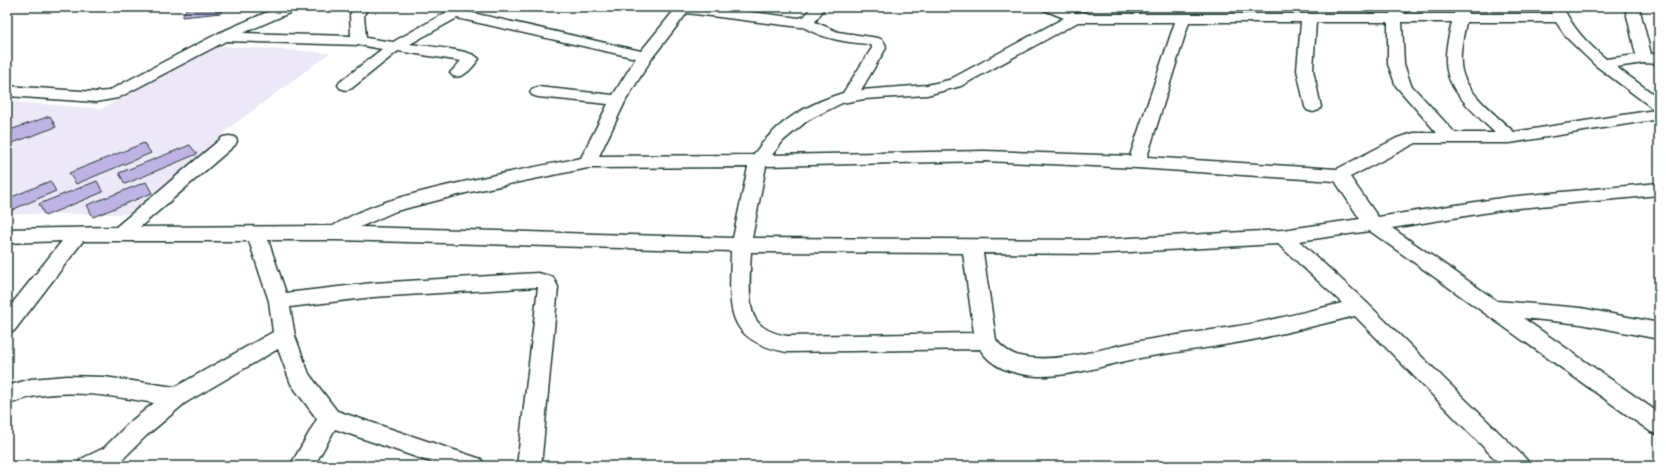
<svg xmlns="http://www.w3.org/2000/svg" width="1666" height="473" font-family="Kalam,sans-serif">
  <rect width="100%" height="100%" fill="#fff"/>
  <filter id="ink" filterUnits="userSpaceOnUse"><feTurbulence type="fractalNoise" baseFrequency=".025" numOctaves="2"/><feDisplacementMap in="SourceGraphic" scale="8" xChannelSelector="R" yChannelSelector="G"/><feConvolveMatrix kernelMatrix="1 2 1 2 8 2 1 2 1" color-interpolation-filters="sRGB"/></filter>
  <g filter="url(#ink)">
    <path fill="#ece8f7" d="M207,45l123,8 -97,72 -99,89h-127v-113l95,8z"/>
    <path fill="#beb3e4" stroke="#1f3d34" d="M224,7l-3,6 -39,4 5,-9z
      M50,116l6,11 -49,18v-14z
      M144,143l7,10 -75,31 -7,-11z
      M190,145l7,9 -72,30 -6,-11z
      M50,181l6,10 -49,21v-13z
      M97,181l6,11 -58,24 -6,-12z
      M146,182l6,11 -59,24 -6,-12z"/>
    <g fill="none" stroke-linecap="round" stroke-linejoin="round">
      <g stroke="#1f3d34" stroke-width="3">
        <path id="minor" d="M279,7h19l-2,3 -53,23 108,3 -1,-21 4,-8h14l-4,8 2,23 27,4 63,-35h17l-5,5 173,39 36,-44h32l90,11 6,-2 6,-9h14l-10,15 23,10 40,6c4,1 8,5 8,10l-25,42 66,-5 22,-5 115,-62 -20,-8 -2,-3h19l15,6 7,-1 6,2h301l3,-7h14l-3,7h50l2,-7h14l-2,7h84l-3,-7h14c10,22 25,37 43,52l30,-4 -11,-48h14l12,47h8v10l-15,-1 -28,4 43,31v21l-149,24h-94l-66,34 28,40 130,-20 151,-14v12l-151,14 -116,19 105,73 84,7 78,15v16l-78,-15 -58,-6 136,95v22l-8,-3 -281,-201 -71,10 67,61 160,157 4,7h-28l-147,-150c-33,8 -65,16 -98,23 -39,8 -78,12 -117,19 -33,6 -67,19 -102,18 -21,-1 -46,-7 -58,-27l-193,3c-65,-12 -57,-46 -56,-101l-394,-11h-69l18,53 87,-10 165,-10 15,4 5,10 -17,179h-24l21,-179 -165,10 -83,10 5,29 14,38 28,37 144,48 4,7h-43l-107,-37 -21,37h-24l27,-47 -26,-35 -13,-35 -93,54 -39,33 -26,26 -6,4h-37l4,-7 23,-11 26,-26 24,-19c-40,-7 -83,-14 -123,-6 -8,2 -16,5 -24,7v-18l24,-7 36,-3 37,1 71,10 98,-55 -4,-31 -20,-60h-166l-69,90 -7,2v-23l55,-69 -55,2v-14l109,-2 107,-90 6,-1 6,1 2,4 -2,4 -95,82 193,-1c37,-22 67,-29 108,-39 47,-11 94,-20 140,-29l27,-54 -70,-7 -6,-2 -2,-3 2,-3 6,-2 75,8 23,-37 -179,-40 -47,26c13,2 62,5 69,15 -7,9 -15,20 -26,17l-3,-3 11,-12 -63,-10 -46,37 -6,2 -6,-2 -2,-3 2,-3 42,-33 -23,-4 -133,-4 -108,57 -22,4 -89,-6v-10l89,6 12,-1 111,-58zM687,13l113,14h3c21,12 42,15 65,17l4,2v2l-29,45c-26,8 -53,21 -72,41 -7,6 -12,14 -18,21l-154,1 27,-56 26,-42zM1078,22h97l-45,134 -145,-5 -213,4 11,-14 25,-21 34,-17 22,-4 63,-4 34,-9zM1189,22h112l-4,48 8,37 2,3 6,2 6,-2 2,-3 -8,-37 3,-48h72v42l8,22 41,47h-23l-17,5 -60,31 -190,-12zM1402,22h50c-4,17 -9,36 -4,53 5,20 32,43 47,58h-40l-44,-48 -7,-21zM1466,22h90l11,16 28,27 60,45 -141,22c-16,-15 -42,-35 -50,-55 -7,-16 -1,-38 2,-55zM985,161l152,7 198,13 25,38 -78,11 -189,10 -341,-2 14,-72zM748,167l-15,71 -373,-11 36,-16 74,-19 118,-24zM1278,244l64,59c-29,7 -57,14 -86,20 -38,7 -77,11 -116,18 -38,7 -77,22 -116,16 -12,-2 -21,-8 -28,-17l-13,-87 110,1zM751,252l212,1 11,80 -187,3c-12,-2 -26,-7 -32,-18 -8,-13 -5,-50 -4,-66z"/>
      </g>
      <use href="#minor" fill="#fff" fill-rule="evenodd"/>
    </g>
  </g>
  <rect width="1666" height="473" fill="none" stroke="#fff" stroke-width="24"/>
  <rect x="12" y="12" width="1642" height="449" fill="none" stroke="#1f3d34" stroke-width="1.5" filter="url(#ink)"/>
</svg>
